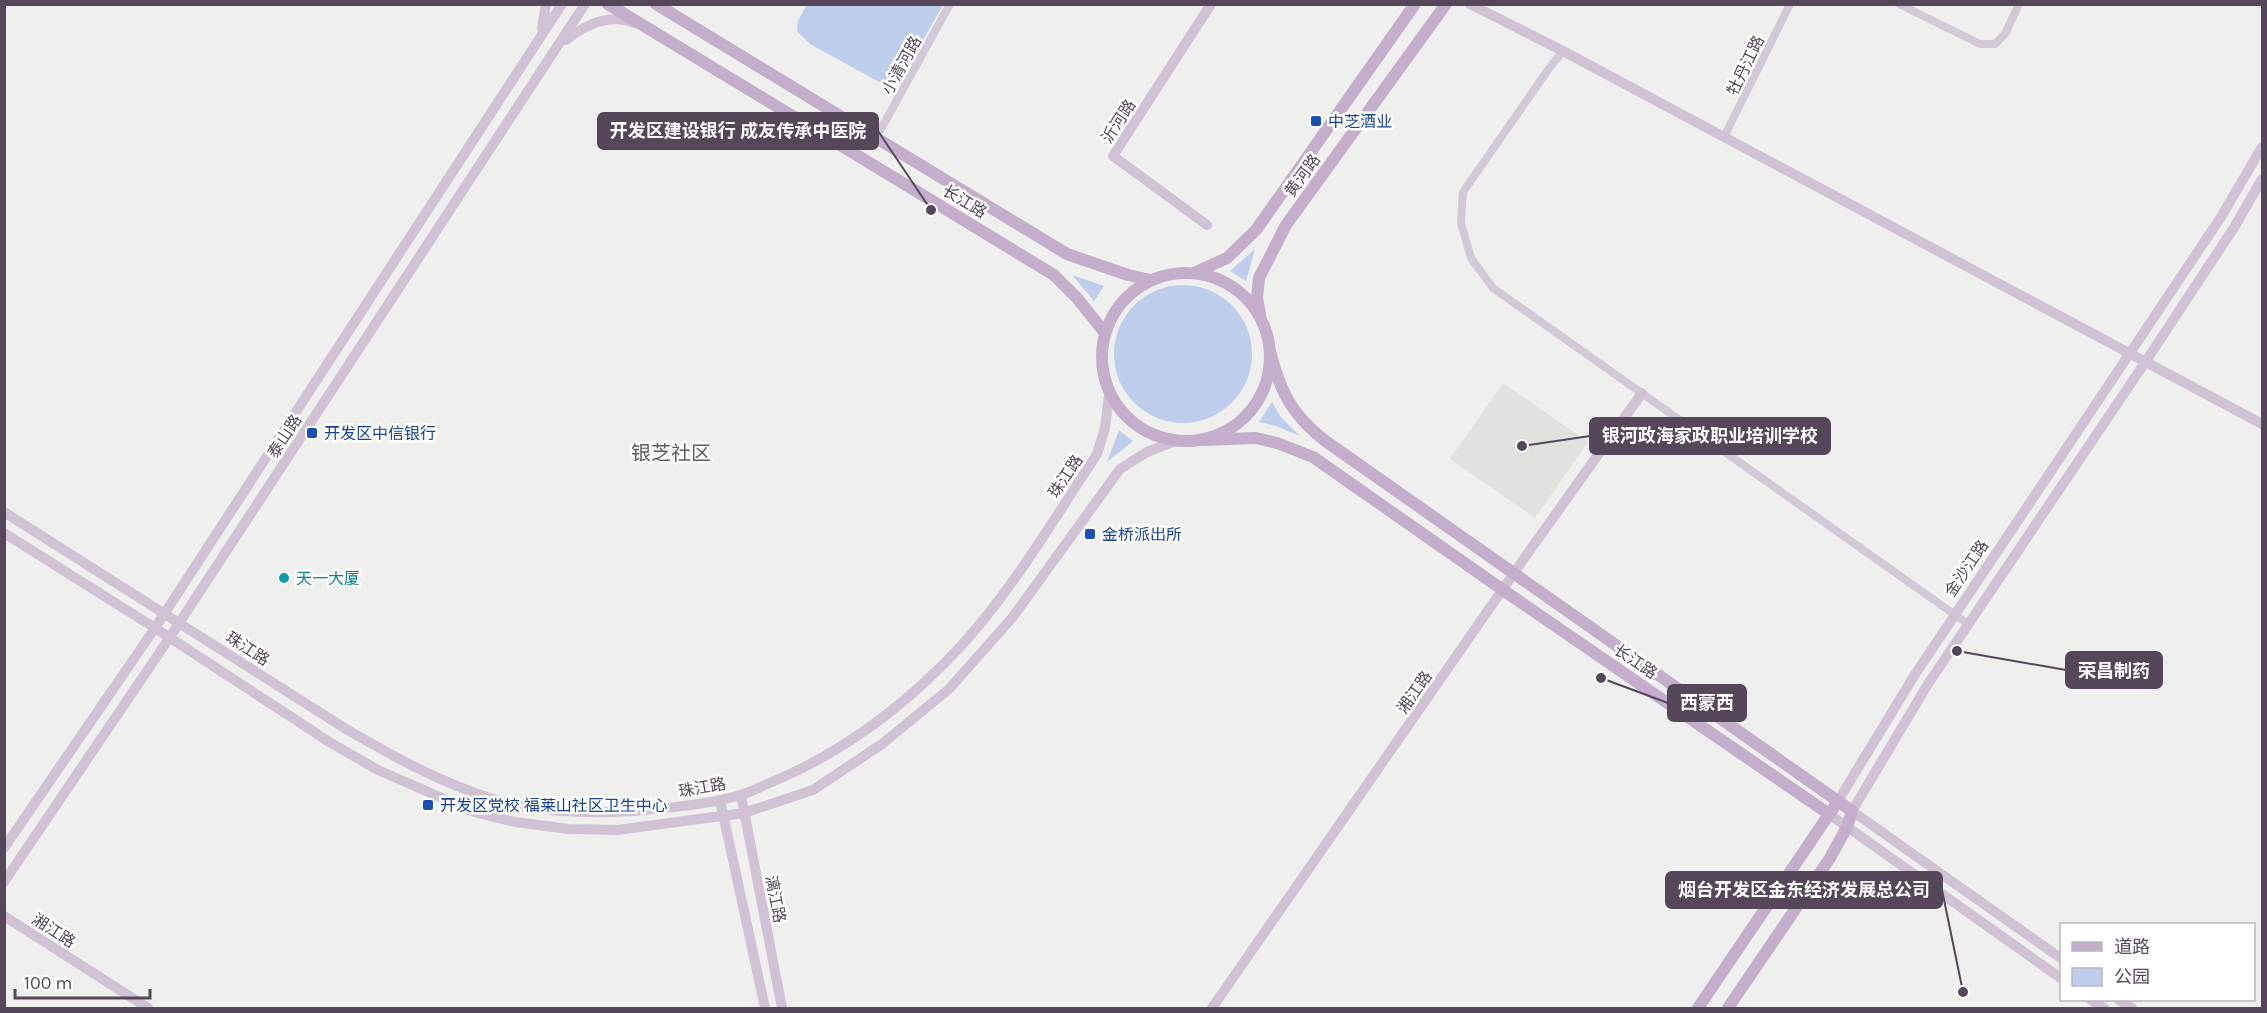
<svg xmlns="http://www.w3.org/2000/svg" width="2267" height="1013" font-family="Karla,'Noto Sans SC',sans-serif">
  <rect width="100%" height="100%" fill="#eff0ed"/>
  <path fill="#e1e1de" d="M1503,383l85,59 -53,76 -85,-59z"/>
  <path fill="#becdeb" d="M807,4h136v1l-43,75 -10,8 -80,-44 -13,-13 1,-10z
    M1255,249l-9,32 -16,-10z
    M1072,275l32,11 -10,15z
    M1114 354a69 69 0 1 1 138 0a69 69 0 1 1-138 0Z
    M1272,402l9,15 19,19 -24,-10 -17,-4z
    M1119,430l14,11 -26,21z"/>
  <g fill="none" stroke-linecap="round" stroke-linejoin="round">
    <path stroke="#d3c8d7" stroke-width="8" d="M1899,4l81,40h15l10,-10 14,-30
      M1563,51l-13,16 -87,125 -2,31 10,35 22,30 475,336
      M1724,137l66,-133
      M876,138l74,-134"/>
    <path stroke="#d1c1d5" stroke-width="10" d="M1470,4l93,47 699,373
      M542,28l4,-24
      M566,40c20,-16 44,-27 69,-17
      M1207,225l-94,-69 98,-152
      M4,512l342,217c45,26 91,52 141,68 45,15 99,17 146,14 35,-3 71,-6 104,-15 12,-3 23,-9 35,-14 72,-30 136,-79 189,-136 52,-57 93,-127 136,-192l8,-26 4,-34
      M4,533l151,95 176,115 47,27 96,42 41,10 54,7 48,1 127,-17 69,-23 69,-46 67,-55 63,-71 108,-149 27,-17 28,-11
      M741,795l41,213
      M720,800l45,208
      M1838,801l76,-125 307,-459 41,-70
      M1829,814l233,165
      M4,848l151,-220 407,-624
      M4,882l166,-245 415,-633
      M4,916l144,92
      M2062,959l-210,-148 76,-127 218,-323 89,-135 27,-47
      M2091,1000l13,8
      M2119,1000l13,8
      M1212,1008l311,-448 119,-167"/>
    <path stroke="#c4aecb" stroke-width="12" d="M608,4l446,271 23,23 28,35
      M656,4l411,250 61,21 23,5
      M1194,273l33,-15 29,-28 159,-226
      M1102 357a84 84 0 1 1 168 0a84 84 0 1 1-168 0Z
      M1260,314l-3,-16 2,-20 27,-53 160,-221
      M1270,351c10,40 21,63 54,89l528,371 -5,16 -17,31 -102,150
      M1204,440l52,-2 21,5 36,14 190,133 326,224
      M1698,1008l136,-201"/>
  </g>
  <g fill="#1a4fb4" stroke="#fff" stroke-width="2">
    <rect x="1310" y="115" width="12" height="12" rx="3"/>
    <rect x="306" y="427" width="12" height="12" rx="3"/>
    <rect x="1084" y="528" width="12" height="12" rx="3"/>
    <rect x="422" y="799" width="12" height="12" rx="3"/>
  </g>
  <circle fill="#0f9aa8" stroke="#fff" stroke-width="2" cx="284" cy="578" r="6"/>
  <g text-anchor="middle" stroke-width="5" stroke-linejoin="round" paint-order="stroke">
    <g font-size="16" fill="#554759" stroke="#fff">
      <text transform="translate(901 65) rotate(-61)" y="6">小清河路</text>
      <text transform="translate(1745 65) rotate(-64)" y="6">牡丹江路</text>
      <text transform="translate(1118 121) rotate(-57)" y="6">沂河路</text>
      <text transform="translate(1302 175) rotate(-54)" y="6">黄河路</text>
      <text transform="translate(965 201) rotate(31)" y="6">长江路</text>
      <text transform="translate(284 436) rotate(-57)" y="6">泰山路</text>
      <text transform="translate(1065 476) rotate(-56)" y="6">珠江路</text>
      <text transform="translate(1966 568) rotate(-56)" y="6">金沙江路</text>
      <text transform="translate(248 648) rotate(33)" y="6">珠江路</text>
      <text transform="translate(1636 661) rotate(34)" y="6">长江路</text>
      <text transform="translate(1414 692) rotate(-55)" y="6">湘江路</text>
      <text transform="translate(702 787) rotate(-10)" y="6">珠江路</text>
      <text transform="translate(776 899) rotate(79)" y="6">漓江路</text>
      <text transform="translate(54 930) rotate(33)" y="6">湘江路</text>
    </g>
    <g font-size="16" fill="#164399" stroke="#fff" text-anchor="start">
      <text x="1328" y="127">中芝酒业</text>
      <text x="324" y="439">开发区中信银行</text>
      <text x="1102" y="540">金桥派出所</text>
      <text x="440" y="811">开发区党校 福莱山社区卫生中心</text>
    </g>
    <g font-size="16" fill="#0d838f" stroke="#fff" text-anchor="start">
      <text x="296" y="584">天一大厦</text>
    </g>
    <g font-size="20" fill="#615a62" stroke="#fff">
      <text x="671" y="460">银芝社区</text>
    </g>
  </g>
  <path fill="none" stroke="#554759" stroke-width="2" d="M931 210L878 131M1522 446L1590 436M1957 651L2066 670M1601 678L1668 703M1963 992L1942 890"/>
  <g fill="#554759" stroke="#fff" stroke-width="2">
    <circle cx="931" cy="210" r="6"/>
    <circle cx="1522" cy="446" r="6"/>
    <circle cx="1957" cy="651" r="6"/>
    <circle cx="1601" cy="678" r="6"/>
    <circle cx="1963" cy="992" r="6"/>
  </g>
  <g fill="#554759" stroke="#554759" stroke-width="2">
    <rect x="598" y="113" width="280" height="36" rx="6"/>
    <rect x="1590" y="418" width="240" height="36" rx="6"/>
    <rect x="2066" y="652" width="96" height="36" rx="6"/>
    <rect x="1668" y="685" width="78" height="36" rx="6"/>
    <rect x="1666" y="872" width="276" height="36" rx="6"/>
  </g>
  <g font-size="18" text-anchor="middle" font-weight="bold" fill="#fff">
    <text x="738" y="137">开发区建设银行 成友传承中医院</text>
    <text x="1710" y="442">银河政海家政职业培训学校</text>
    <text x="2114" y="677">荣昌制药</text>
    <text x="1707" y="709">西蒙西</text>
    <text x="1804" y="896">烟台开发区金东经济发展总公司</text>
  </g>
  <rect width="2267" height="1013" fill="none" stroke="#554759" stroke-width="12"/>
  <rect x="2060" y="923" width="195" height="78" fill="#ffffff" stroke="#bbb5bd" stroke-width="1.5"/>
  <rect x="2072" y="942" width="30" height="9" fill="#c4aecb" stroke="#bbb5bd" stroke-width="1.5"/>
  <text x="2114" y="953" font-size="18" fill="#554759">道路</text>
  <rect x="2072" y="968" width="30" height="18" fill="#becdeb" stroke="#bbb5bd" stroke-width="1.5"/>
  <text x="2114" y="983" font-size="18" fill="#554759">公园</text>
  <path d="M15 989v9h135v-9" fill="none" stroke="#554759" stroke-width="3"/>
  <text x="24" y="989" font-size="18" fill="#554759" stroke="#ffffff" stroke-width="4.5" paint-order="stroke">100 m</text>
</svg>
